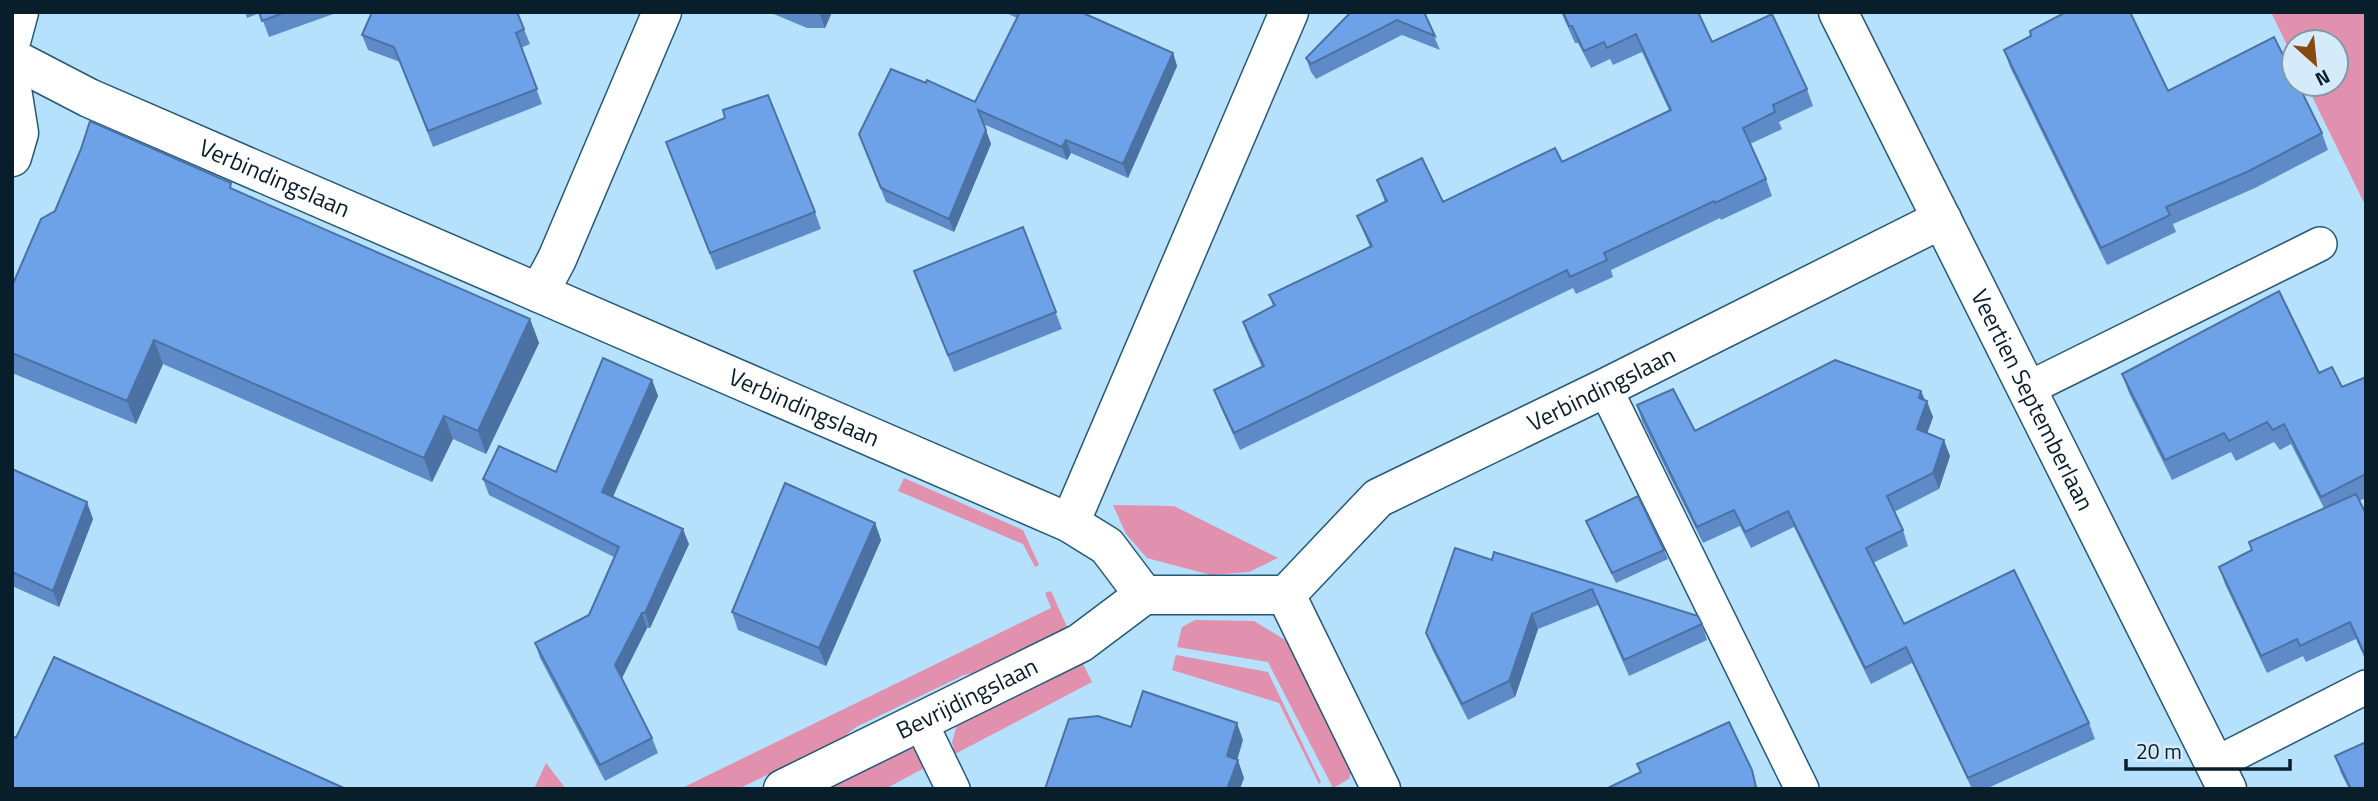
<svg xmlns="http://www.w3.org/2000/svg" width="2378" height="801" font-family="'Titillium Web',sans-serif">
  <rect width="100%" height="100%" fill="#b6e1fc"/>
  <path fill="#e190ae" d="M2271,12h95v195l-60,-123h30v-42h-42v18z
    M904,478l119,52 16,35 -4,2 -12,-23 -125,-53z
    M1113,505l61,1 104,52 -29,14 -38,3 -64,-17 -21,-24z
    M1051,591l17,38 -84,42 -20,4 -108,52 -15,12 -103,50h-58l371,-181 -6,-15z
    M1195,620l59,1 33,20 65,128 -3,10 -16,9 -65,-126 -91,-15 5,-20z
    M1176,655l92,17 53,110 -2,2 -40,-81 -107,-33z
    M1081,660l11,22 -137,72 -3,-12 5,-17 29,-14 19,-14z
    M912,747l11,4 7,14 -45,24h-72z
    M546,763l20,26h-32z"/>
  <g fill="none" stroke-linecap="round" stroke-linejoin="round">
    <g stroke="#245875" stroke-width="36">
      <path id="lane" d="M1605,388l197,401
        M2027,389l293,-145
        M920,721l33,68
        M2215,764l151,-77"/>
    </g>
    <g stroke="#245875" stroke-width="41">
      <g id="street">
        <path id="s1" d="M1838,12l389,777"/>
        <path id="s2" d="M12,58l77,40 981,425 37,23 37,49h142l92,-97 227,-110 337,-169"/>
        <path d="M539,293l18,-34 105,-247"/>
        <path d="M1070,523l219,-511"/>
        <path d="M1286,595l95,194"/>
        <path id="s3" d="M783,789l297,-146 64,-48"/>
      </g>
    </g>
    <g stroke="#245875" stroke-width="41">
      <path id="secondary" d="M12,38l7,-26
        M12,89l7,44 -7,24"/>
    </g>
    <use href="#lane" stroke="#fff" stroke-width="33"/>
    <use href="#street" stroke="#fff" stroke-width="38"/>
    <use href="#secondary" stroke="#fff" stroke-width="38"/>
  </g>
  <path fill="#5e8bc8" d="M245,12h94l-70,25 -9,-24 -13,5z
    M769,12h63l-7,16h-18z
    M1004,12h77l92,41 4,13 -49,112 -57,-25 -4,7 -84,-36 8,20 -37,88 -68,-30 -22,-55 111,-45 42,-84z
    M1349,12h75l16,38 -38,-15 -86,44 -5,-7 -5,-14 44,-45z
    M1561,12h137l14,30 95,47 6,17 -34,16 3,7 -32,15 16,35 6,17 -51,24 -1,-2 -109,52 2,7 -37,17 -3,-6 -333,162 -19,-42 -7,-18 48,-23 -13,-28 -6,-17 30,-16 -4,-11 101,-48 -6,-14 -7,-17 28,-14 -8,-22 66,22 119,-40 107,-52 -27,-58 -29,13 -3,-6 -19,9 -13,-25h-3z
    M524,29l6,15 -9,4 21,56 -109,43 -33,-85 -32,-12 -6,-15z
    M2004,50l164,41 154,42 6,17 -73,38 -82,36 3,8 -69,33 -97,-198z
    M672,159l143,53 6,17 -105,41z
    M234,190l296,129 9,24 -53,111 -33,-15 -21,43 -269,-118 -27,60 -124,-51v-87z
    M1023,227l39,102 -108,43 -40,-101z
    M2122,374l220,13 24,-10v121l-7,3 7,13v147l-10,-22 -50,23 -3,-6 -36,17 -42,-89 -6,-17 33,-17 72,-42 -33,-64 -11,6 -6,-8 -38,19 -5,-9 -59,28 -43,-87z
    M652,380l6,16 -46,101 77,47 -39,84h-3l-25,50 30,60 6,15 -53,28 -65,-123 -5,-15 54,-28 25,-58 -125,-62 -6,-16 73,-7z
    M1921,391l12,26 -6,16 23,23 -11,33 -45,23 9,18 5,16 -35,17 31,61 185,99 6,16 -107,49 1,1h-17l-60,-126 -41,21 -77,-157 -43,21 -11,-22 -37,17 -61,-122 -5,-16 58,26z
    M12,469l81,50 -34,88 -47,-21z
    M1586,521l78,29 4,9 -52,24 -26,-52z
    M875,523l6,17 -55,126 -88,-36 -6,-18z
    M1494,552l208,72 5,16 -78,36 -31,-71 -60,24 -23,68 -47,23 -36,-71 -6,-16 66,-73z
    M2335,756l31,33h-17l-8,-16z"/>
  <path fill="#4c71a3" d="M819,12h13l-7,16z
    M1173,53l4,13 -49,112 -5,-14z
    M986,130l5,14 -37,88 -5,-13z
    M1066,140l5,13 -4,7 -5,-13z
    M530,319l9,24 -53,111 -8,-23z
    M154,340l9,24 -27,60 -9,-23z
    M652,380l6,16 -50,112 -6,-16z
    M1921,391l5,14 1,-4 6,16 -10,28 -6,-16 2,-31z
    M444,416l9,23 -21,43 -8,-24z
    M1944,440l6,16 -11,33 -6,-16z
    M87,502l6,17 -34,88 -6,-16z
    M875,523l6,17 -55,126 -7,-18z
    M683,529l6,15 -39,84 -5,-15z
    M642,613l5,15 -26,52 -6,-15z
    M1532,614l6,15 -23,68 -6,-16z
    M1237,723l6,17 -7,24 2,-4 6,18 -4,11h-13v-33z"/>
  <path fill="#6da2e9" stroke="#4c71a3" stroke-width="2" d="M259,12h27l-24,9z
    M372,12h145l7,17 -8,4 21,56 -109,42 -34,-84 -32,-12z
    M1020,12h61l92,41 -50,111 -57,-24 -4,7 -84,-37 8,20 -37,89 -68,-31 -22,-54 32,-65 35,14 1,-3 48,22z
    M1351,12h73l11,24 -38,-16 -86,44 -5,-6z
    M1563,12h135l14,30 60,-28 35,75 -34,16 2,7 -32,16 23,51 -51,24 -1,-2 -110,52 3,7 -37,17 -3,-7 -333,163 -20,-43 50,-24 -21,-44 32,-17 -6,-10 103,-49 -15,-30 30,-15 -10,-21 45,-22 21,44 112,-54 7,14 109,-52 -35,-76 -29,14 -3,-6 -20,9 -12,-25h-3z
    M2066,12h64l38,79 106,-54 20,40v7h4l24,49 -73,38 -83,36 4,8 -69,33 -97,-198 27,-14 -1,-5z
    M768,95l47,117 -105,41 -44,-111 59,-24 -2,-8z
    M90,121l141,62 -1,5 300,131 -52,112 -34,-15 -20,42 -270,-118 -27,61 -115,-48v-67l29,-67 14,-8 26,-62z
    M1023,227l33,85 -108,43 -34,-84z
    M2279,291l40,82 13,-6 10,20 24,-10v97l-45,23 -37,-73 -11,6 -6,-8 -38,19 -5,-8 -59,27 -43,-86z
    M603,358l49,22 -50,112 81,37 -38,84h-3l-27,52 37,73 -52,27 -65,-122 54,-28 30,-68 -136,-68 16,-33 57,26z
    M1835,360l86,31 -2,7 8,3 -10,28 27,11 -11,33 -46,23 16,34 -37,18 38,76 110,-54 75,153 -121,55 -62,-131 -41,21 -77,-157 -43,21 -11,-22 -37,17 -60,-122 36,-16 22,42z
    M12,469l75,33 -34,89 -41,-19z
    M785,483l90,40 -56,125 -87,-36z
    M2356,494l10,20v139l-3,-2 -13,-29 -50,24 -3,-7 -36,17 -42,-89 33,-17 -3,-8z
    M1638,496l26,54 -52,23 -26,-52z
    M1455,548l37,12 2,-8 204,64 4,8 -78,36 -32,-71 -60,25 -23,67 -47,23 -36,-71z
    M54,657l292,132h-334v-53l4,2z
    M1143,691l94,32 -10,33 11,4 -11,29h-182l24,-70 29,-3 33,11z
    M1729,722l23,48 4,17 -4,2h-146l35,-17 -4,-8z
    M2366,742v47h-15l-16,-33z"/>
  <g text-anchor="middle" stroke-width="6" stroke-linejoin="round" paint-order="stroke">
    <g font-size="24" fill="#081e2a" stroke="#d6ebf9">
      <text dy="8" stroke="none"><textPath href="#s2" startOffset="289">Verbindingslaan</textPath></text>
      <text dy="8" stroke="none"><textPath href="#s2" startOffset="1785">Verbindingslaan</textPath></text>
      <text dy="8" stroke="none"><textPath href="#s1" startOffset="434">Veertien Septemberlaan</textPath></text>
      <text dy="8" stroke="none"><textPath href="#s2" startOffset="866">Verbindingslaan</textPath></text>
      <text dy="8" stroke="none"><textPath href="#s3" startOffset="205">Bevrijdingslaan</textPath></text>
    </g>
  </g>
  <rect width="2378" height="801" fill="none" stroke="#081e2a" stroke-width="28"/>
  <g transform="translate(2315 63) rotate(153)"><circle r="33" fill="#d6ebf9" stroke="#8499a6" stroke-width="2"/>
  <path d="M0-5L12 26L0 18L-12 26Z" fill="#884810"/>
  <text y="-10" font-size="19" font-weight="bold" text-anchor="middle" fill="#081e2a">N</text>
  </g>
  <path d="M2126 759v10h164v-10" fill="none" stroke="#081e2a" stroke-width="3.5"/>
  <text x="2136" y="759" font-size="21" fill="#081e2a" stroke="#d6ebf9" stroke-width="5" paint-order="stroke">20 m</text>
</svg>
